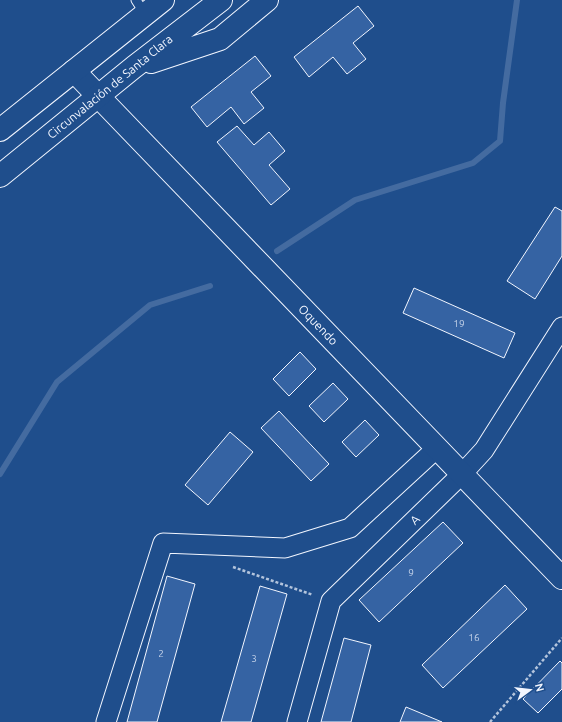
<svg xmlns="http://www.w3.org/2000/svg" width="562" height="722" font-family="Ubuntu,sans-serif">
  <rect width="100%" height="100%" fill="#1f4e8c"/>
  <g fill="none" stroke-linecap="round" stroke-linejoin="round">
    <path stroke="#446ba0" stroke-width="6" d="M277,251l78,-51 118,-37 27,-22 3,-38 14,-103
      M0,474l57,-92 93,-77 60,-19"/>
  </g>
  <path fill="#3563a3" stroke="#f2f6ff" d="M358,6l16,20 -21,17 13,16 -19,15 -14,-17 -24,20 -15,-20z
    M255,56l16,20 -20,16 13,16 -20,16 -13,-17 -24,20 -16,-20z
    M237,126l17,19 15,-13 16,19 -16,14 21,24 -19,16 -54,-63z
    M555,207l7,4v45l-27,43 -28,-18z
    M414,288l101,45 -11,25 -101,-45z
    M300,352l16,17 -27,27 -16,-17z
    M333,383l15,16 -24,23 -15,-16z
    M279,411l50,53 -18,17 -50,-53z
    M365,420l14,15 -23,22 -14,-15z
    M230,432l23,20 -45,53 -23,-20z
    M443,522l20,21 -84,79 -20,-22z
    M167,576l28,8 -38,138h-30z
    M505,585l22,24 -84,79 -21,-23z
    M260,586l27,8 -36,128h-30z
    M344,638l27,7 -20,77h-30z
    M560,661l2,2v26l-24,24 -15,-14z
    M406,707l36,15h-42z"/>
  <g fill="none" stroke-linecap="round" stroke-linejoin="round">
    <g stroke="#f2f6ff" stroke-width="11">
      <path id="lane" d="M136,0l9,14"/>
    </g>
    <g stroke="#f2f6ff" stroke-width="21">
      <path id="street" d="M106,722l57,-179 122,5 65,-20 87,-80
        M297,722l34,-121 131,-127 22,-24 78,-123"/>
    </g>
    <g stroke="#f2f6ff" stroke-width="24">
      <path id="secondary" d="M74,71l488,507"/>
    </g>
    <g stroke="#f2f6ff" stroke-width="24">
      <path id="highway" d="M151,62l69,-23 47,-39
        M0,130l163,-130
        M0,176l134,-109 87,-67"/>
    </g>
    <path stroke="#b3c4dc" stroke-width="2.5" stroke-dasharray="3 2" stroke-linecap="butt" d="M233,567l80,28
      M490,722l72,-84"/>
    <use href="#lane" stroke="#1f4e8c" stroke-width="9"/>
    <use href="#street" stroke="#1f4e8c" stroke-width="19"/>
    <use href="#secondary" stroke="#1f4e8c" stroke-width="22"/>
    <use href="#highway" stroke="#1f4e8c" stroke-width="22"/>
  </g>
  <g text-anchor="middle" stroke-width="3" stroke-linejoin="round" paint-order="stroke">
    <g font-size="10" fill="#c3d1e8">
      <text x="459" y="327">19</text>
      <text x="411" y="576">9</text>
      <text x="474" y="641">16</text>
      <text x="161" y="657">2</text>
      <text x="254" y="662">3</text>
    </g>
    <g font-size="12" fill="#f2f6ff" stroke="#1f4e8c">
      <text transform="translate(110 87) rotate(-39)" y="4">Circunvalación de Santa Clara</text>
      <text transform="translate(318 325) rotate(46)" y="4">Oquendo</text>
      <text transform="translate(415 520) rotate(-44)" y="4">A</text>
    </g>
  </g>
  <g transform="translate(530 690) rotate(75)" stroke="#1f4e8c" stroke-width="3" paint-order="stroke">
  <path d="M0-3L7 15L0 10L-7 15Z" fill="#f2f6ff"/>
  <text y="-6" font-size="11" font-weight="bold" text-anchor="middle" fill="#f2f6ff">N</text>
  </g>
</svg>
